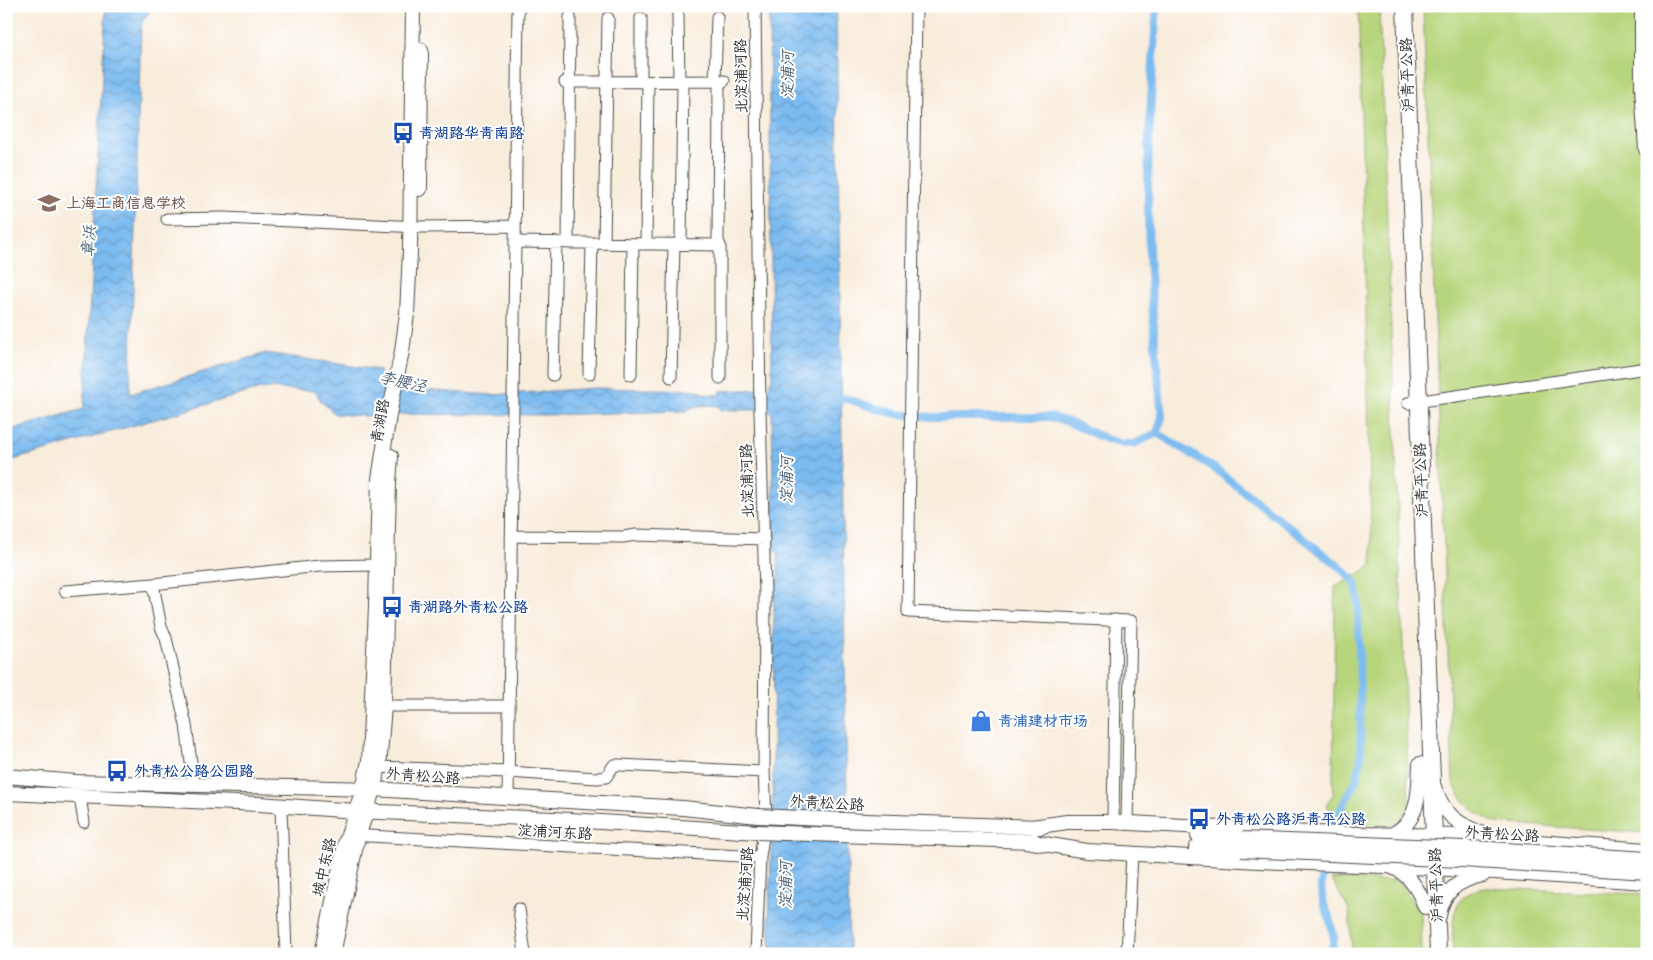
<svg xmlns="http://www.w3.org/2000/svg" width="1653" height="960" font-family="'Architects Daughter','LXGW WenKai TC',sans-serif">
  <defs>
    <pattern id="water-waves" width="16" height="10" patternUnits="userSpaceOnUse" patternTransform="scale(1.25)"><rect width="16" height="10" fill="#7cbbf0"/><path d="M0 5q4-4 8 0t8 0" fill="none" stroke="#6698c3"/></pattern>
  </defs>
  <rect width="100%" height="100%" fill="#fff"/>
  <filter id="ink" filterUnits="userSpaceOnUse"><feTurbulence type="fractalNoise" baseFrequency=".02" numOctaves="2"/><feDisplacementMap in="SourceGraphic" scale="10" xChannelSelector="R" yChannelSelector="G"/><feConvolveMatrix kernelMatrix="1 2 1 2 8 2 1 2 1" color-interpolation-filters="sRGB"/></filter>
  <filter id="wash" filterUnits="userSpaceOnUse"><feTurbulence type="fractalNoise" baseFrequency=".0096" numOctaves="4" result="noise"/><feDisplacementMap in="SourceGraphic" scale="20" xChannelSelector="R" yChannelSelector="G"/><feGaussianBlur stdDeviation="1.12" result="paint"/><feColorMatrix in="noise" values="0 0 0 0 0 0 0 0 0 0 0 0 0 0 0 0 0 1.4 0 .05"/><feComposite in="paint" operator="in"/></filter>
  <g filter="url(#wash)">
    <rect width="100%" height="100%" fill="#f8ecdb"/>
    <path fill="#b7d57b" stroke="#718053" d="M1357,6h22l30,801 -12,17 -6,2 -44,-2 -21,-18 7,-11 2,-208 37,-21 -13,-541z
      M1423,6h224v827l-151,-10c-20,-8 -35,-21 -43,-41z
      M1331,879l67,2 23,31 1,42h-72l2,-7 -3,-37z
      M1487,888l160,6v60h-194c0,-30 -5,-63 34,-66z"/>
    <path fill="url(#water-waves)" stroke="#54738e" d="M106,6h47l-12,18 -11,370 136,-41 112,17 7,11 26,8 80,6 104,-7 103,2 6,4 16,1 1,-4 43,-2 4,-1 4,-10 -3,-372h67l13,948h-78l-2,-32 4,-131 1,-207 4,-1v-32h-4l-2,-138 -8,-3h-43l-2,-4c-10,-1 -24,-2 -33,5l-140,4 -168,-1 -9,2 -34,-2 -15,-14 -4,-9 -52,-3 -258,74v-31l78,-22z"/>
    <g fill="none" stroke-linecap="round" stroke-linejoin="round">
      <path stroke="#7cbbf0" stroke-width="8" d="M831,396l17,3 26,9 24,6 33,3h119l16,4 40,18 17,5h11l23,-11 5,-16c-7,-71 -14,-145 -14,-217 0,-65 4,-129 9,-194
        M1157,433l57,35 126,99 15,15 3,15 3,159 -4,23 -24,45 -2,11
        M1324,861l-3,27 3,17 5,11 5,22 -3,16"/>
    </g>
  </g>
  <g filter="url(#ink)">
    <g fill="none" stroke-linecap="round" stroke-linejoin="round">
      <g stroke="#4a4845" stroke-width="13">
        <path id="minor" d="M755,6l5,405 5,183 -1,176 2,48 -6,39 -4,97
          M916,6l-8,606 223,9 -4,202
          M678,15l1,66
          M715,81l2,-64
          M565,82l159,-1
          M641,82v-64
          M167,219l57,-1 195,9 96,-1
          M516,242l204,3v133
          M568,243l2,-226
          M604,243l4,-225
          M646,244l2,-162
          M681,244l2,-163
          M718,245l1,-164
          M589,374l3,-131
          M553,375l3,-133
          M631,375l2,-131
          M671,377l3,-133
          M1408,403l239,-35
          M511,536l112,1 13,-2 128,4
          M153,584l8,43 5,11 20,87 8,60
          M65,591l88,-7 167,-18 56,-1
          M384,706h124
          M379,767l129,5 89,6 9,-1 8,-12h6l144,7
          M80,797l4,25
          M508,798l10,-792
          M281,806l5,148
          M1113,822l3,-202
          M350,835l410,22
          M519,909l6,45
          M1127,954l5,-100"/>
      </g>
      <g stroke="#4a4845" stroke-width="16">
        <path id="major" d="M420,189l1,-139
          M6,776l70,6 297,7 310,19 75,8
          M1434,787c10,27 22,37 49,47
          M6,793l253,11 97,7 198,8 204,13
          M866,821l176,6
          M1032,827l35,-5h46l197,11 148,3 189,14
          M1393,834c5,-3 11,-7 15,-12 12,-16 11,-40 12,-58
          M866,836l169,5
          M1198,836l44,3
          M1026,841l61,10 172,10 176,7 212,14
          M1196,848l45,2
          M1392,867c18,7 27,23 33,40
          M1439,916c3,-25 21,-37 44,-41
          M322,954l23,-110 18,-55 6,-28 7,-155 3,-127 10,-64 13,-64 5,-37 3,-62 3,-246
          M333,954l25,-118 9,-25 12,-44 5,-61 5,-223 2,-27"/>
      </g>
      <g stroke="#4a4845" stroke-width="18">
        <path id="highway" d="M1405,6l33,948
          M1643,6v80l4,63"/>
      </g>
      <use href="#minor" stroke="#fff" stroke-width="11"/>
      <use href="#major" stroke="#fff" stroke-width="14"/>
      <use href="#highway" stroke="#fff" stroke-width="16"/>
      <g stroke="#4a4845" stroke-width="16" stroke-linecap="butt">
        <path id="major-bridge" d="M758,816l108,5
          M758,832l108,4
          M1242,839l248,10 157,10
          M1241,850l220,10 186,12"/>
      </g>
      <use href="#major-bridge" stroke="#fff" stroke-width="14"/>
    </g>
  </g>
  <defs>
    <g id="bus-bare" transform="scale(1.725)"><path d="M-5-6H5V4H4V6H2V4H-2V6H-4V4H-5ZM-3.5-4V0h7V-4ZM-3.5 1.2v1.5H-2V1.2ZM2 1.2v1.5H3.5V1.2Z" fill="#1a4fb4" stroke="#fff" stroke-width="2.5" paint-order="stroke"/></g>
    <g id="university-bare" transform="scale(1.725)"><path d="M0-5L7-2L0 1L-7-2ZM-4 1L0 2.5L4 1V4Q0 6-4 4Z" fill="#8d6e63" stroke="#fff" stroke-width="2.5" paint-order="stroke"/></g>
    <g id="shop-bare" transform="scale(1.725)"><path d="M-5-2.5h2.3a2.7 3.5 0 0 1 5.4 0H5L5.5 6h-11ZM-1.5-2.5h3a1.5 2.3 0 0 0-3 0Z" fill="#3f7fe0" stroke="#fff" stroke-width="2.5" paint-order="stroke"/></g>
  </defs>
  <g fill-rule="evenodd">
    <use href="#bus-bare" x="403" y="133"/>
    <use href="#university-bare" x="49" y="203"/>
    <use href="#bus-bare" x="392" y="607"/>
    <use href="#shop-bare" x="981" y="721"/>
    <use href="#bus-bare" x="117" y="771"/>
    <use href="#bus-bare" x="1199" y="819"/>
  </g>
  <g text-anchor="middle" stroke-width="4" stroke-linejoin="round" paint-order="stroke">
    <g font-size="15" fill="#2b2b2b" stroke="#fff">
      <text transform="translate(1407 75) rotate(-92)" y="5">沪青平公路</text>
      <text transform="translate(741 76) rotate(-91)" y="5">北淀浦河路</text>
      <text transform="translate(380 421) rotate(-80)" y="5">青湖路</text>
      <text transform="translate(1421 480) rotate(-92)" y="5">沪青平公路</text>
      <text transform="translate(747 481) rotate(-92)" y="5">北淀浦河路</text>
      <text transform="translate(423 776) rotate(4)" y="5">外青松公路</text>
      <text transform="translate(827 803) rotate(3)" y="5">外青松公路</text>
      <text transform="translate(555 832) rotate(3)" y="5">淀浦河东路</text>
      <text transform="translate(1502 834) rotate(3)" y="5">外青松公路</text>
      <text transform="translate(324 867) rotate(-77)" y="5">城中东路</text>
      <text transform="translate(745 884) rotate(-86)" y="5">北淀浦河路</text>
      <text transform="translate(1436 885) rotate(-92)" y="5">沪青平公路</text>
    </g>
    <g font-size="15" font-weight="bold" fill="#164399" stroke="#fff" text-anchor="start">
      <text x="419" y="138">青湖路华青南路</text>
      <text x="408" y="612">青湖路外青松公路</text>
      <text x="134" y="776">外青松公路公园路</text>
      <text x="1216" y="824">外青松公路沪青平公路</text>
    </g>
    <g font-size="15" font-weight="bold" fill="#785e54" stroke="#fff" text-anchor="start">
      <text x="66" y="208">上海工商信息学校</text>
    </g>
    <g font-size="15" font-weight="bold" fill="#366cbe" stroke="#fff" text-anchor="start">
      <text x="998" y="726">青浦建材市场</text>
    </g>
    <g font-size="16" font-style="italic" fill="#475d70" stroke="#fff">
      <text transform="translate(787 75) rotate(-90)" y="6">淀浦河</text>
      <text transform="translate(88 241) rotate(-86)" y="6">章浜</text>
      <text transform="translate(403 381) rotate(12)" y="6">李腰泾</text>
      <text transform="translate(786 480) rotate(-90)" y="6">淀浦河</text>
      <text transform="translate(785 885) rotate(-90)" y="6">淀浦河</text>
    </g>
  </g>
  <rect width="1653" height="960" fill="none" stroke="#fff" stroke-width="25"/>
</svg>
